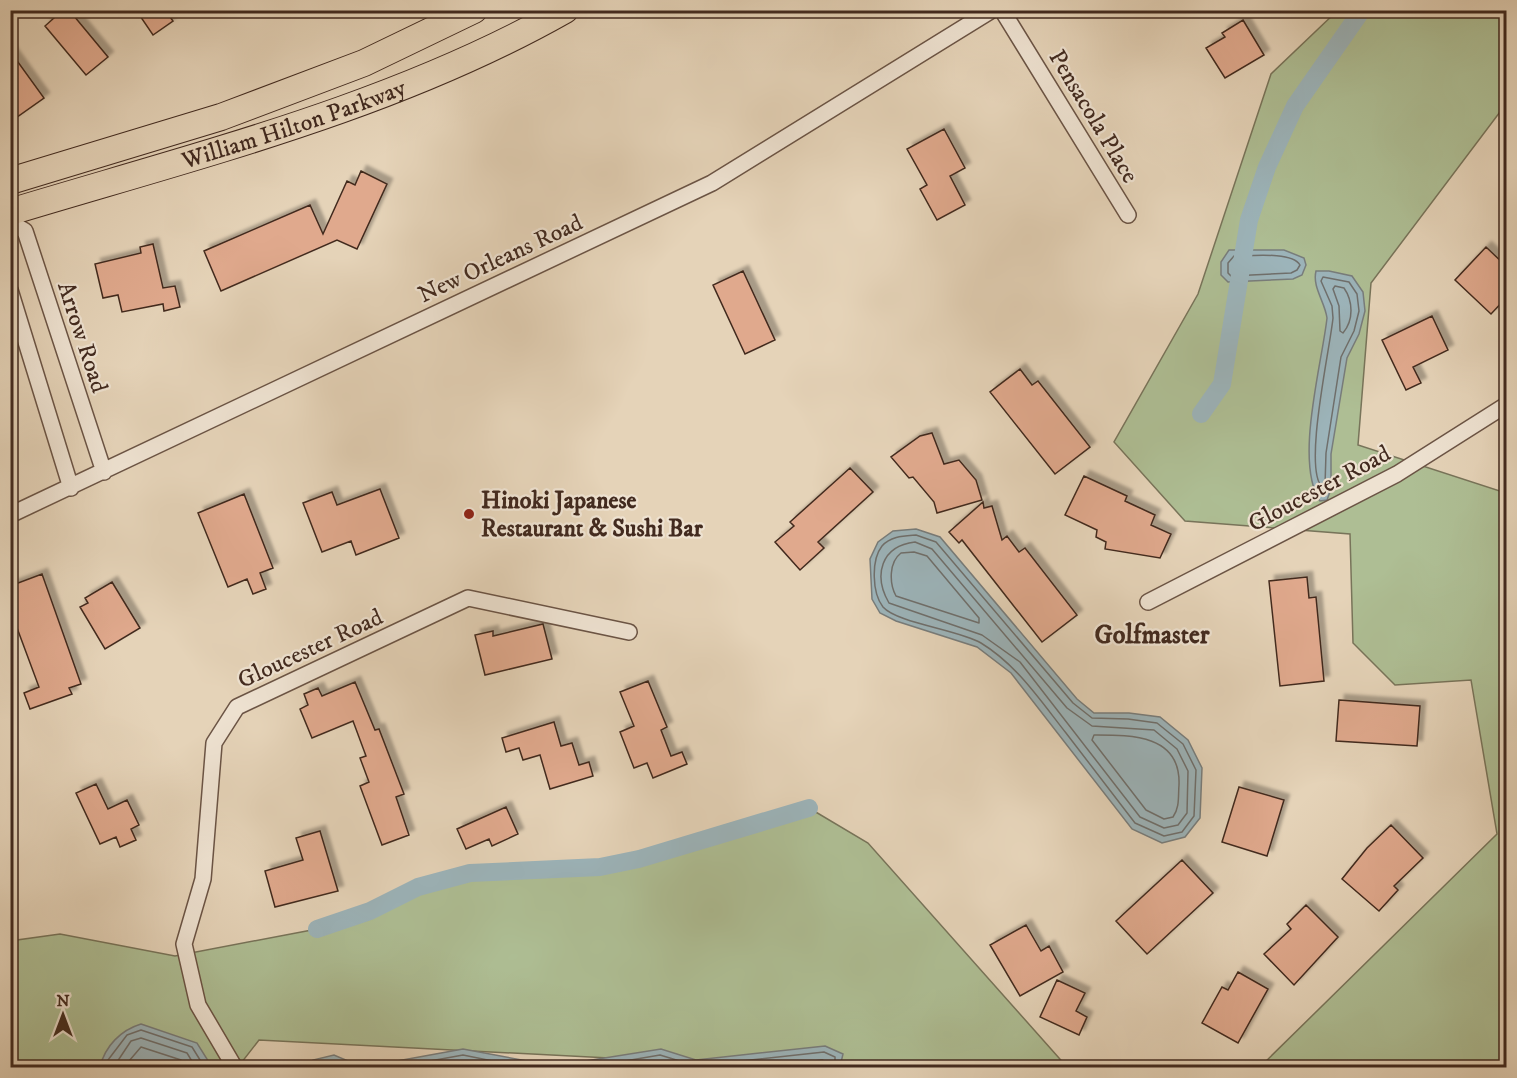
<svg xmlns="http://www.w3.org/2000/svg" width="1517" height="1078" font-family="'IM FELL DW Pica',serif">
  <defs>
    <filter id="shadow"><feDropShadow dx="5.5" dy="-5.5" stdDeviation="1.5" flood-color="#0004"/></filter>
  </defs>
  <rect width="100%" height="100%" fill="#e5d3b8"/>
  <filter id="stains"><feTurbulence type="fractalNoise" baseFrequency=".00333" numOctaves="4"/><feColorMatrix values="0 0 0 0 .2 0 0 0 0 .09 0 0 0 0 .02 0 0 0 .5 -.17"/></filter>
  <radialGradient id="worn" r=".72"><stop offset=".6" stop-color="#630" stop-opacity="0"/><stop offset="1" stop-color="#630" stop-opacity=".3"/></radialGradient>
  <path fill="#aebe94" stroke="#78745a" stroke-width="1.5" d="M1337,11h169v93l-135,179 -13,162 148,48v563l-10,11h-236l237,-233 -26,-154 -76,5 -42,-42 -3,-109 -165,-13 -71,-79 84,-148 73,-220z
    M809,808l59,35 199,224h-285l-523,-27 -21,27h-227l-1,-126 50,-7 115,22 142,-27 53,-18 48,-24 52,-14 130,-6 39,-8z"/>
  <path fill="#9cb4ba" stroke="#787d7c" stroke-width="1.5" d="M1229,250h55l20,8 2,7 -4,10 -9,4 -65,3 -7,-7v-13z
    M1316,271h13l23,5 11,16 2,19 -6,23 -12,24 -16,96v35l-4,11 -7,1c-26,-39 2,-137 7,-183 -2,-16 -15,-31 -11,-47z
    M916,529l24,8 137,162 17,14h35l31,4 28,23 14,28 -2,50 -15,19 -23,6 -30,-14 -121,-156 -34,-26 -81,-26 -16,-8 -8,-14 -2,-40 8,-17 15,-11z
    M141,1024l56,19 15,24h-112c5,-21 21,-37 41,-43z
    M825,1046l18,8 -3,13h-527v-7l21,-5 14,6h49l66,-12 91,17 107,-17 35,11z"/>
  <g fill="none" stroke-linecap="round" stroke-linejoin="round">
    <path stroke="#6f6f6c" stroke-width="1.5" d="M1234,256c15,0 58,-5 66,9l-3,5 -6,3 -60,3 -3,-3v-10z
      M1323,277l26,5 8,12 2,17 -5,20 -13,26 -15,96 -1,32 -3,2c-19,-19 8,-138 11,-169l-1,-12 -11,-25z
      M1335,286l9,2c9,13 10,32 -1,45l-3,-2 -1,-25 -6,-17z
      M916,535l20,7 137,161 19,15 36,1 29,4 26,21 13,26 -2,46 -12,16 -18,4 -29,-13c-23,-30 -46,-60 -69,-90 -26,-33 -49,-68 -85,-90 -22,-13 -84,-20 -98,-36 -11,-14 -12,-47 -1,-61 9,-10 22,-10 34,-11z
      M915,542l17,7 135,159 25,18 62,4 23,19 11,22 -1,42 -9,12 -14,3 -24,-11 -120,-155 -38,-27 -93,-32c-16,-28 -8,-57 26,-61z
      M914,552l13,4 52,62v5l-83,-27c-7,-13 -7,-34 5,-43z
      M1094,735c36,0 87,-1 85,50 -1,11 1,22 -6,32l-9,2 -18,-9 -54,-70z
      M106,1068l2,-8 19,-25 14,-5 51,17 13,21
      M113,1068l18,-27 10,-3 46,15 9,15
      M123,1068l18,-21 40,13 5,8
      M319,1068l2,-4 12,-2 15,5h49l66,-12 65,13
      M584,1068l76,-13 36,11 128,-14 11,5v11
      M753,1068l69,-8 5,2v6"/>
    <path stroke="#9cb4ba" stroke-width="18" d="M1201,414l21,-30 27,-164 18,-53 28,-61 67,-96
      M317,929l53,-18 48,-24 52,-14 130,-6 39,-8 170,-51"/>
  </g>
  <path fill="#e0a98d" stroke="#422a1f" stroke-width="1.5" filter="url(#shadow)" d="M63,10h6l39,47 -22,18 -41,-49z
    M136,10h29l8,11 -20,14z
    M1243,20l21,35 -39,23 -19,-30 19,-11 -3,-4z
    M10,51l34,47 -34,24z
    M944,129l21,39 -15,8 15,29 -28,15 -17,-31 7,-4 -20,-36z
    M361,171l26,13 -30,65 -20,-9 -116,51 -17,-40 106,-46 13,29 24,-53 8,4z
    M153,244l10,44 12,-2 5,21 -16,4 -1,-7 -41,8 -4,-17 -15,3 -8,-34 46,-11 -1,-6z
    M1486,247l20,19v32l-15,16 -36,-34z
    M743,271l32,69 -30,14 -32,-69z
    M1432,316l16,34 -35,17 8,16 -15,7 -24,-50z
    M1020,369l12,16 6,-4 52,66 -35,27 -65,-82z
    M932,433l12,31 15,-4 17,20 6,20 -45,13 -3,-11 -21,-25 -4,1 -18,-21 29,-21z
    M850,468l23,24 -55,50 6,6 -24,22 -25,-28 19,-16 -4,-4z
    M1084,476l43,20 -2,5 30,14 -4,10 20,9 -11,24 -55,-9 1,-7 -10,-5 1,-7 -32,-15z
    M380,489l19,49 -43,17 -5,-14 -29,11 -19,-49 29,-11 5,13z
    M244,494l29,74 -13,5 6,16 -13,5 -6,-15 -19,8 -30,-74z
    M983,502l1,6 8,-2 10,34 5,-4 12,16 6,-4 52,67 -35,27 -80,-102 -3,3 -10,-11z
    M42,574l39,110 -12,4 3,6 -42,15 -6,-16 15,-6 -29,-78v-23z
    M1307,577l2,21 7,-1 8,84 -44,5 -11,-105z
    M112,582l28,46 -35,21 -25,-42 8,-4 -3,-5z
    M543,624l9,35 -67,16 -10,-40 18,-4v5z
    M648,681l19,46 -6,3 10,26 11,-4 5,12 -34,14 -6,-15 -13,5 -14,-36 14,-6 -14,-34z
    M355,682l20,48 4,-1 25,65 -8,3 13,38 -27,10 -22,-59 9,-4 -9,-24 6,-2 -13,-35 -41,17 -12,-29 8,-4 -4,-11 14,-6 4,8z
    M1339,700l81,6 -3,40 -81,-5z
    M554,722l7,24 11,-3 7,22 10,-3 4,14 -43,13 -10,-34 -17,5 -4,-12 -13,4 -4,-14z
    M96,784l12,25 19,-9 12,25 -8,4 5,11 -16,7 -4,-10 -16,7 -24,-51z
    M1239,787l45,13 -17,56 -45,-14z
    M506,807l12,27 -26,12 -3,-7 -23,10 -9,-20z
    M1391,825l32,33 -29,28 4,4 -19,21 -37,-32 25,-31z
    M320,831l18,60 -63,16 -10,-36 38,-11 -7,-22z
    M1182,860l31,33 -66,61 -31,-33z
    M1306,905l32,32 -44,48 -30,-31 27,-25 -4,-5z
    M1026,925l15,26 8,-5 14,26 -43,24 -30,-51z
    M1238,972l30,17 -30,54 -36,-20 20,-36 6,3z
    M1057,980l28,13 -9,18 11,6 -8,18 -39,-18z"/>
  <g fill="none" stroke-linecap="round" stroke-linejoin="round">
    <g stroke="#6b5445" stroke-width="18">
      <path id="minor" d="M1002,10l126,205
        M10,222l15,9 79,241
        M10,290l61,198
        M10,515l702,-332 280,-173
        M1148,602l249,-128 109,-69
        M235,1068l-37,-63 -14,-61 19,-65 11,-136 23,-36 231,-109 161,34"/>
    </g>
    <g stroke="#422a1f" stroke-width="28">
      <g id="trunk">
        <path d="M10,181l211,-64 143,-54 110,-53"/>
        <path id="s1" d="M10,212c188,-57 384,-105 555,-202"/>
      </g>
    </g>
    <use href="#minor" stroke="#eee2d1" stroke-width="15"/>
    <use href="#trunk" stroke="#e5d3b8" stroke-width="26"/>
  </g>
  <circle fill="#8f2418" stroke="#eee2d1" stroke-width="2" cx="469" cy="514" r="6"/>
  <g text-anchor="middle" stroke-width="4.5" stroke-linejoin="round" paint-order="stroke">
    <g font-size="24" fill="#422a1f" stroke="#eee2d1">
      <text transform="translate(1094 116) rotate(59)" y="8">Pensacola Place</text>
      <text dy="8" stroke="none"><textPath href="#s1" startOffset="297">William Hilton Parkway</textPath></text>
      <text transform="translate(500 258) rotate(-25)" y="8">New Orleans Road</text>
      <text transform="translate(83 337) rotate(72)" y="8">Arrow Road</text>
      <text transform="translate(1319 488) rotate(-28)" y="8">Gloucester Road</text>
      <text transform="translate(310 648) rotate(-25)" y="8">Gloucester Road</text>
    </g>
    <g font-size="24" font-weight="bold" fill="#422a1f" stroke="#eee2d1" text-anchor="start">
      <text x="481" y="508">Hinoki Japanese<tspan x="481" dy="28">Restaurant &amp; Sushi Bar</tspan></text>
    </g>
    <g font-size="26" font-weight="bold" fill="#422a1f" stroke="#eee2d1">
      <text x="1152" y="643">Golfmaster</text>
    </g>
  </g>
  <rect width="1517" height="1078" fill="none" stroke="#e5d3b8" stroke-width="36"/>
  <rect x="12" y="12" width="1493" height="1054" fill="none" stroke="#422a1f" stroke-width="3"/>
  <rect x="18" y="18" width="1481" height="1042" fill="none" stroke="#422a1f" stroke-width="1.5"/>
  <g transform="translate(63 1015)" stroke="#eee2d1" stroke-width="4.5" paint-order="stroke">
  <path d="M0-4.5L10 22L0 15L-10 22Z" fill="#422a1f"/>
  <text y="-9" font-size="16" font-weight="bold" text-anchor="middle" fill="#422a1f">N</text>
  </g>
  <rect width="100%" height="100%" filter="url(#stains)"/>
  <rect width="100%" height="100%" fill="url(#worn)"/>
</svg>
